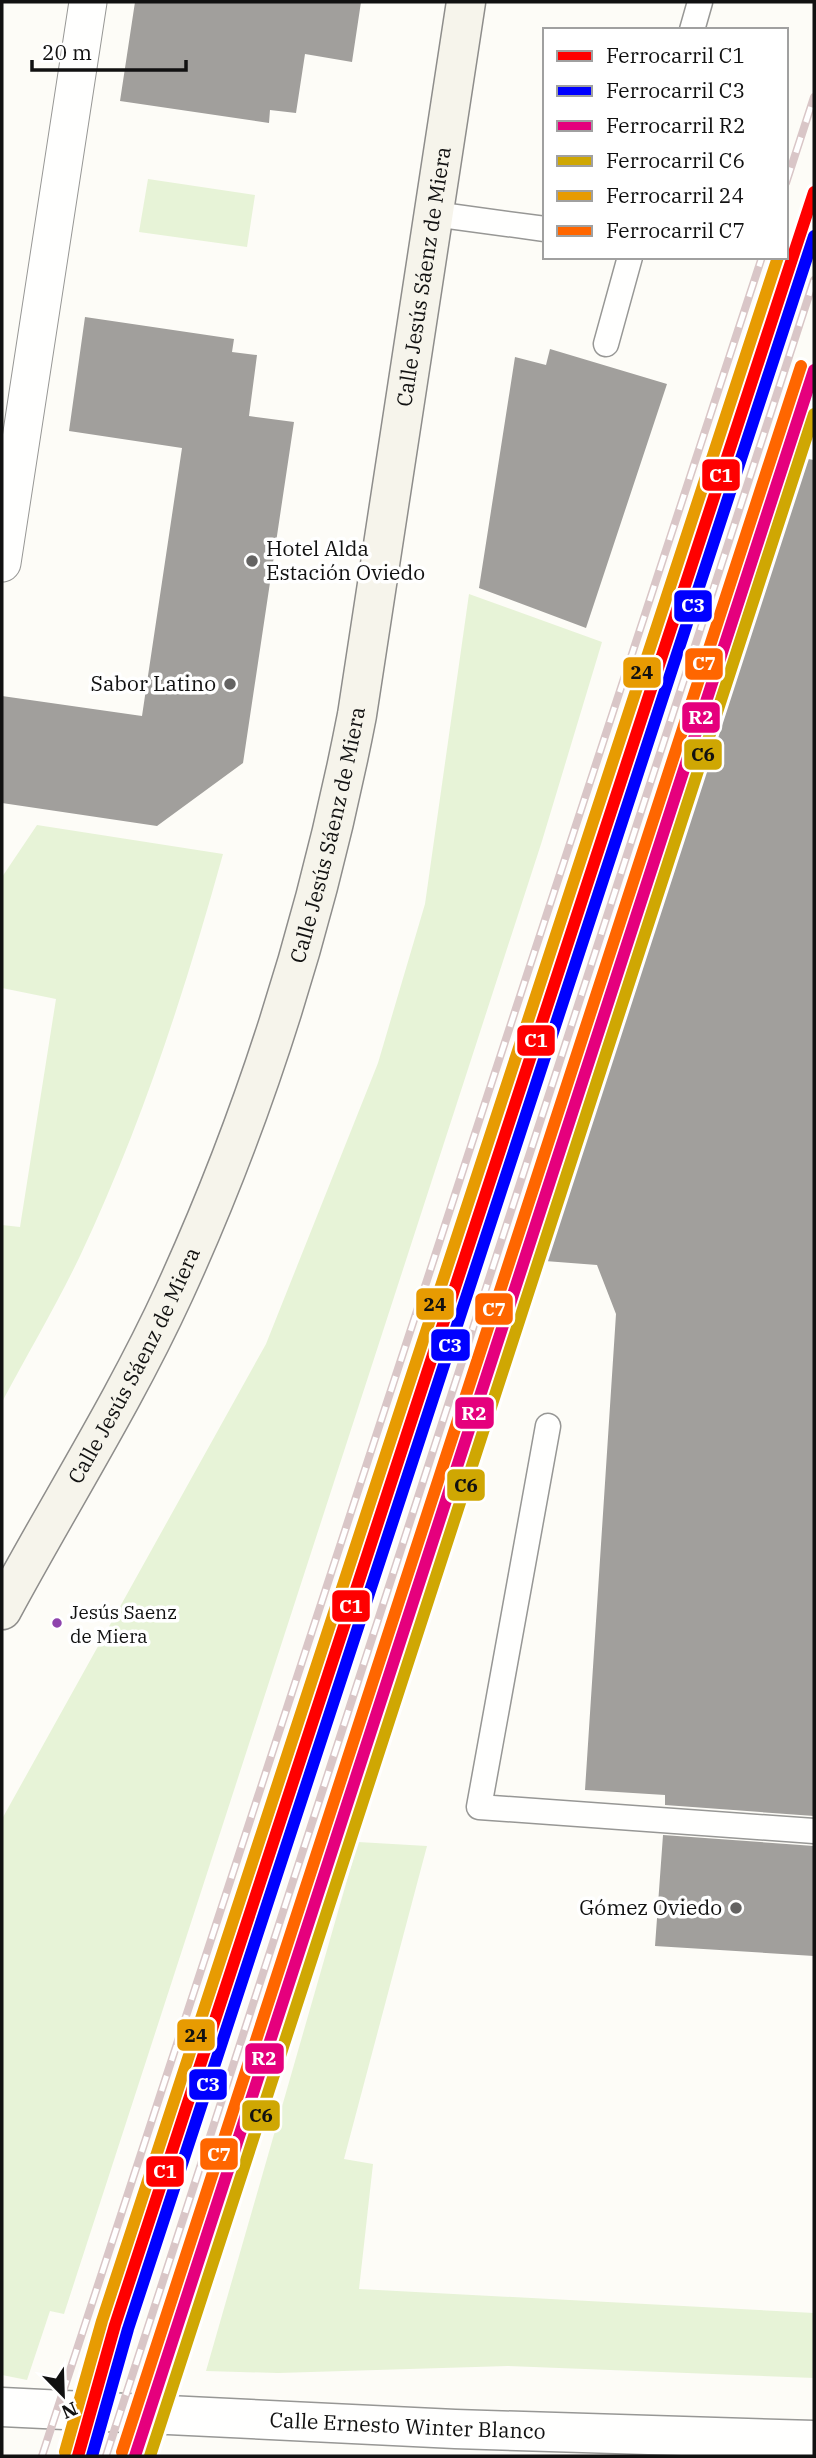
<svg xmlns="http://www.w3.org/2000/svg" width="816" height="2458" font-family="'IBM Plex Serif',serif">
  <rect width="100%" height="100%" fill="#fdfcf7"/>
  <path fill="#e7f3d7" d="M148,179l107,16 -8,52 -108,-15z
    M469,594l133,48 -60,199 -478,1473 -14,-3 -23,69 -25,-5v-556l264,-475 112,-281 47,-159z
    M37,825l186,29c-38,137 -82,273 -143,402 -24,50 -52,97 -78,146v-177l18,2 36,-228 -54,-11v-111z
    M358,1842l69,4 -83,313 29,5 -14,125 455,24v65l-306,-12 -230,7 -72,-2z"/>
  <path fill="#a19f9c" d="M135,2h226l-9,60 -47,-8 -9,59 -26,-3 -1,13 -149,-22z
    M85,317l149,22 -2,13 25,3 -8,61 45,6 -51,341 -86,63 -155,-23v-107l140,20 40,-268 -113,-17z
    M550,349l117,35 -81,244 -107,-40 36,-231 31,8z
    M808,459l6,1v1356l-149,-11v-10l-80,-5 31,-476 -19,-49 -52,-4 144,-452z
    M663,1835l151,11v110l-159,-10z"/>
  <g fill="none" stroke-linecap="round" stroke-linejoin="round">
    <g stroke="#979795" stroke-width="27">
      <path id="service" d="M692,30l8,-28
        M434,214l111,15
        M606,344l24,-87
        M548,1426l-69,381 335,24"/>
    </g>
    <g stroke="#979795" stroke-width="39">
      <path id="pedestrian" d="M2,563l86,-561"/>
    </g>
    <g stroke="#979795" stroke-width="41">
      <g id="minor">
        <path id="s1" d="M2,2407l453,22 359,11"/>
      </g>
    </g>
    <g stroke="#8e8d8b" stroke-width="41">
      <g id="secondary">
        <path id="s2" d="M2,1610c57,-106 122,-208 172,-317 85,-185 144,-378 183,-578l109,-713"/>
      </g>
    </g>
    <use href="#service" stroke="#fffffe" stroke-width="24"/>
    <use href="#pedestrian" stroke="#fffffe" stroke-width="37"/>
    <use href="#minor" stroke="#fffffe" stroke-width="38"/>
    <use href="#secondary" stroke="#f6f4eb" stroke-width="38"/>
    <g stroke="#d9c6c7" stroke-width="8">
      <path id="rail" d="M786,183l28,-86
        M42,2456l720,-2199
        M106,2456l708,-2176"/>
    </g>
    <use href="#rail" stroke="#fff" stroke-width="5" stroke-dasharray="16" stroke-linecap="butt"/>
    <g stroke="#fff" stroke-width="18">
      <path id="rail-1" d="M78,2456l37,-131 699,-2133"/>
    </g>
    <g stroke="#fff" stroke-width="18">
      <path id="rail-2" d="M92,2456l36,-127 686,-2093"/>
    </g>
    <g stroke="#fff" stroke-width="18">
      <path id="rail-3" d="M135,2456l679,-2086"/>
    </g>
    <g stroke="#fff" stroke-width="18">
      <path id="rail-4" d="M150,2456l664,-2042"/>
    </g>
    <g stroke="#fff" stroke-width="18">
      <path id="rail-5" d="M65,2452l37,-131 676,-2064"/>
    </g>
    <g stroke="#fff" stroke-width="18">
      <path id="rail-6" d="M122,2452l679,-2086"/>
    </g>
    <use href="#rail-1" stroke="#f00" stroke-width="12"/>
    <use href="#rail-2" stroke="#00f" stroke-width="12"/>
    <use href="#rail-3" stroke="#e5007d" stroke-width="12"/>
    <use href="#rail-4" stroke="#cfa703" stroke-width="12"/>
    <use href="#rail-5" stroke="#e79b02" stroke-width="12"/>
    <use href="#rail-6" stroke="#f60" stroke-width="12"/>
  </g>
  <g fill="#646362" stroke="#fff" stroke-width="2.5">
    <circle cx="252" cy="561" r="7"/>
    <circle cx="230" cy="684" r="7"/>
    <circle cx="736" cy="1908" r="7"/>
  </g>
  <circle fill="#8e44ad" stroke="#fff" stroke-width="2.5" cx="57" cy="1623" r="6"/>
  <g text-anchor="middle" stroke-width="7" stroke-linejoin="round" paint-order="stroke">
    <g font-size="19" fill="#111" stroke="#fff" text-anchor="start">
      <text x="70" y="1619">Jesús Saenz<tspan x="70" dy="24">de Miera</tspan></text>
    </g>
    <g font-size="21" fill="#111" stroke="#fff">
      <text dy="7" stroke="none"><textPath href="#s2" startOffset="1412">Calle Jesús Sáenz de Miera</textPath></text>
      <text dy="7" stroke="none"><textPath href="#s2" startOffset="845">Calle Jesús Sáenz de Miera</textPath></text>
      <text dy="7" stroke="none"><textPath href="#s2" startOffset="278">Calle Jesús Sáenz de Miera</textPath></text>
      <text dy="7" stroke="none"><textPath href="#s1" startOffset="406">Calle Ernesto Winter Blanco</textPath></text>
    </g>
    <g font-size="21" fill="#111" stroke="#fff" text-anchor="end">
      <text x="266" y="556" text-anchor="start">Hotel Alda<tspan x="266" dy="24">Estación Oviedo</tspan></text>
      <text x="216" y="691">Sabor Latino</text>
      <text x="722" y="1915">Gómez Oviedo</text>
    </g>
  </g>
  <g stroke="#fff" stroke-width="2.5">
    <rect x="701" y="458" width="40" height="34" rx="7" fill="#f00"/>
    <rect x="673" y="589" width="40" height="34" rx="7" fill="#00f"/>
    <rect x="684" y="647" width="40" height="34" rx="7" fill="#f60"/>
    <rect x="622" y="656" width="40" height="33" rx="7" fill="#e79b02"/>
    <rect x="681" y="701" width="40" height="33" rx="7" fill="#e5007d"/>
    <rect x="683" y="738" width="40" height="33" rx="7" fill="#cfa703"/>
    <rect x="516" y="1024" width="40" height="33" rx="7" fill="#f00"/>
    <rect x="415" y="1287" width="40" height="34" rx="7" fill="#e79b02"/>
    <rect x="474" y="1292" width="40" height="34" rx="7" fill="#f60"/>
    <rect x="430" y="1328" width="41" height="34" rx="7" fill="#00f"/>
    <rect x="454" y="1396" width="41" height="34" rx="7" fill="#e5007d"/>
    <rect x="446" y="1468" width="40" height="34" rx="7" fill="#cfa703"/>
    <rect x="331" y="1589" width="40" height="34" rx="7" fill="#f00"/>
    <rect x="176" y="2018" width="40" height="34" rx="7" fill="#e79b02"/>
    <rect x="244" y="2042" width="41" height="33" rx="7" fill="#e5007d"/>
    <rect x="188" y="2068" width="40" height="33" rx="7" fill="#00f"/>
    <rect x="241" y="2099" width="40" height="33" rx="7" fill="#cfa703"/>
    <rect x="199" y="2137" width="40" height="34" rx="7" fill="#f60"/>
    <rect x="145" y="2155" width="40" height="33" rx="7" fill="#f00"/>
  </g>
  <g font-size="19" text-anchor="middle" font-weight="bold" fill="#fff">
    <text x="721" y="482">C1</text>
    <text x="693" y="612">C3</text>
    <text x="704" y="670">C7</text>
    <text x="701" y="724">R2</text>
    <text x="536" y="1047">C1</text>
    <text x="494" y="1316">C7</text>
    <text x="450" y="1352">C3</text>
    <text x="474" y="1420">R2</text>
    <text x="351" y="1613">C1</text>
    <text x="264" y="2065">R2</text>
    <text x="208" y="2091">C3</text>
    <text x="219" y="2161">C7</text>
    <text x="165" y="2178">C1</text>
  </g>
  <g font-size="19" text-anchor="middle" font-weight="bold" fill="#111">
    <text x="642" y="679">24</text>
    <text x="703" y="761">C6</text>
    <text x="435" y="1311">24</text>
    <text x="466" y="1492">C6</text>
    <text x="196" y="2042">24</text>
    <text x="261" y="2122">C6</text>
  </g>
  <rect width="816" height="2458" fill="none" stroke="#111111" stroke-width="7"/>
  <rect x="543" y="28" width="245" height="231" fill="#ffffff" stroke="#a0a0a0" stroke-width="2"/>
  <rect x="557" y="51" width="35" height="10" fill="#ff0000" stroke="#a0a0a0" stroke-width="2"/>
  <text x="606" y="63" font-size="21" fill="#111111">Ferrocarril C1</text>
  <rect x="557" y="86" width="35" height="10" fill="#0000ff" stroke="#a0a0a0" stroke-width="2"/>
  <text x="606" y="98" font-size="21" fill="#111111">Ferrocarril C3</text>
  <rect x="557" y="121" width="35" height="10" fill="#e5007d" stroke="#a0a0a0" stroke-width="2"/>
  <text x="606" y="133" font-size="21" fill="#111111">Ferrocarril R2</text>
  <rect x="557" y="156" width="35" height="10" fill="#cfa703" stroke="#a0a0a0" stroke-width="2"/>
  <text x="606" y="168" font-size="21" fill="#111111">Ferrocarril C6</text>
  <rect x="557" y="191" width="35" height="10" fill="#e79b02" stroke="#a0a0a0" stroke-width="2"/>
  <text x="606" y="203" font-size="21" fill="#111111">Ferrocarril 24</text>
  <rect x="557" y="226" width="35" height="10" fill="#ff6600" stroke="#a0a0a0" stroke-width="2"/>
  <text x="606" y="238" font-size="21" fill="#111111">Ferrocarril C7</text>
  <g transform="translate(63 2395) rotate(157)" stroke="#ffffff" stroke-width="5" paint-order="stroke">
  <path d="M0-5L12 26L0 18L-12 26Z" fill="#111111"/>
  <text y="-10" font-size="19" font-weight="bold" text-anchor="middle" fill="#111111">N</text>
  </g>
  <path d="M32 60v10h154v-10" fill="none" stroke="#111111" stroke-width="3.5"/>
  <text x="42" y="60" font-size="21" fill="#111111" stroke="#ffffff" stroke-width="5" paint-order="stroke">20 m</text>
</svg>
